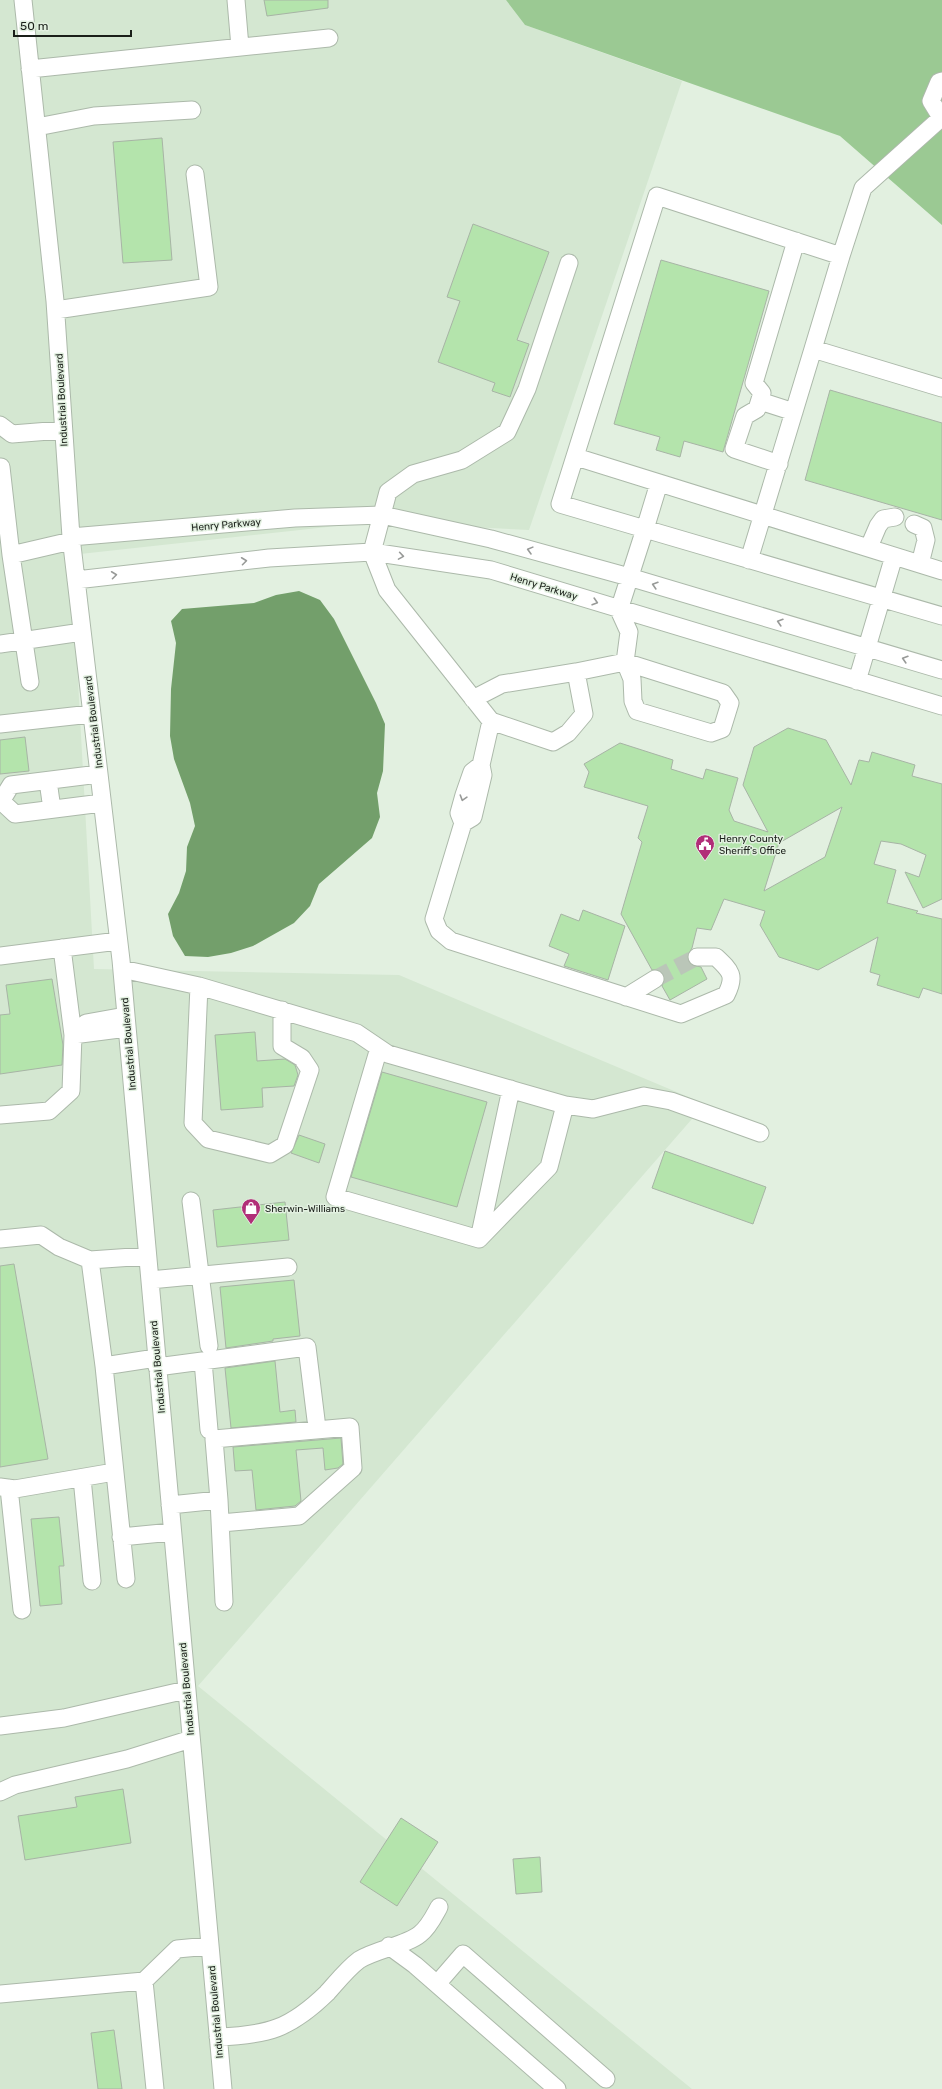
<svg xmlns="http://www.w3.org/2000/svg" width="942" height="2089" font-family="Rubik,sans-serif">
  <rect width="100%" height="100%" fill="#e2f0e0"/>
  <path fill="#d4e7d1" d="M0,0h506l19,25 157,56 -153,449 -156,-8 -302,33 23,414 305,6 306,129 -507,582 494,403h-692z"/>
  <path fill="#9bc993" d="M506,0h436v225l-102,-89 -315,-111z"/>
  <path fill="#739f6b" d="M299,591l21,9 14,19 42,84 9,21 -2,47 -6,22 3,24 -8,21 -53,46 -9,22 -16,17 -41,23 -22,7 -23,4 -23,-1 -12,-20 -5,-22 11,-21 7,-22 1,-24 8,-21 -5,-23 -16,-44 -4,-23 1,-47 5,-46 -5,-22 11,-12 72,-6 22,-8z"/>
  <path fill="#b4e4ac" stroke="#a7b4a5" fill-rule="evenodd" d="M264,0h64v8l-61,8z
    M162,138l10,122 -49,3 -10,-121z
    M473,224l76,28 -32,88 12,4 -19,53 -18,-6 3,-8 -57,-21 22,-61 -13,-4z
    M661,260l108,31 -46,161 -39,-11 -4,16 -24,-7 4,-13 -46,-13z
    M830,390l112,33v97l-137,-40z
    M788,728l38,12 25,45 8,-25 10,2 3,-10 43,13 -3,11 30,8v115l-19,9 -18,-36 14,5 7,-22 -25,-11 -20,-3 -7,23 22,6 -9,33 31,8 -2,2 26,6v75l-19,-6 -4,10 -42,-13 3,-10 -10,-3 8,-35 -60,33 -39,-13 -19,-32 5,-14 -41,-12 -13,31 -14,-2 -5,20 -5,9 5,8 9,2 6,12 -37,21 -8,-14 3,-7 -1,-5 -5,-4h-7l-31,-56 21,-72 -4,-4 10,-32 -64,-19 5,-15 -5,-8 36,-21 53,17 -2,9 32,10 3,-10 32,9 -9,32 5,11 34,11 -25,-47 11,-38zM842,807l-17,50 -61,34 15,-48z
    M25,737l4,34 -29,3v-34z
    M583,910l42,16 -17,54 -44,-14 5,-12 -20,-8 12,-32 18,7z
    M52,979l11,66 -1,20 -62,9v-59l10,-1 -4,-29z
    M255,1032l2,29 28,-2 10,6 3,10 -4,11 -32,2 1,19 -42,3 -6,-75z
    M382,1072l105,30 -30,105 -106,-30z
    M299,1135l26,9 -6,19 -28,-10z
    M665,1151l101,36 -13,37 -101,-36z
    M285,1202l4,38 -72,7 -4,-37z
    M14,1264l34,195 -48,8v-201z
    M294,1280l6,56 -27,3v2l-47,7 -6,-61z
    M275,1361l5,51 15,-2 1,12 -65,6 -6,-60z
    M341,1438l2,26 -5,4 -13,2 -2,-22 -27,2 5,51 -6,5 -39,4 -4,-40 -17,1 -2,-24z
    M59,1517l5,49h-5l3,38 -22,2 -9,-87z
    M123,1789l8,54 -106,17 -7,-44 59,-9 -2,-10z
    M401,1818l37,24 -41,64 -37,-24z
    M540,1857l2,35 -26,2 -3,-35z
    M114,2030l8,59h-24l-7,-56z"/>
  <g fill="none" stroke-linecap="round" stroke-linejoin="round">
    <path stroke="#bac6b8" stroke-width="17" stroke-dasharray="17 8" stroke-linecap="butt" d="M655,979l42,-22"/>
    <g stroke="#acb9aa" stroke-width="19">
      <path id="minor" d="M23,0l32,301 16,236 50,423 102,1129
        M236,0l4,47
        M30,69l299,-31
        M942,81l-3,1 -8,19 11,18
        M37,127l57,-11 98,-6
        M569,263l-42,126 -20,43 -45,28 -49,14 -25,18 -16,60 15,38 104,131 62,21 15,-9 16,-19 -8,-42 49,-10 4,-30 -10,-22 26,-81 -85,-25 97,-308 184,60 22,-68 78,-70
        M56,310l153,-23 -14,-113
        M813,349l28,-93
        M760,401l34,11
        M0,425l12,9 50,-4
        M576,457l366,114
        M779,464l-45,-15 11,-33 12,-7 5,-16 -8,-10 42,-142
        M1,467l10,88 19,127
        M659,483l-14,46 297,87
        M914,524l9,4 3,12 -6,24
        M71,537l224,-19 87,-3 109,24 138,38 313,93
        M869,547l9,-21 5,-7 12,-2
        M11,555l60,-14
        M749,560l64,-211 129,39
        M76,580l193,-22 103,-6 119,18 451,136
        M0,644l82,-12
        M625,662l98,31 7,10 -8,26 -11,4 -74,-22 -4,-10 -1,-22z
        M857,681l37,-125
        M473,699l29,-15 74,-12
        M0,724l91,-10
        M481,765l-9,7 -8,23 -5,18 4,10 10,-6 10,-42 -2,-10 10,-44
        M48,781l4,28
        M0,800l15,14 87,-11
        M2,800l9,-15 88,-11
        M463,823l-29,96 5,12 12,10 230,73 45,-19c10,-19 5,-24 -10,-38h-19
        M0,956l118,-15
        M122,969l77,17 158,47 31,21 177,51 -16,62 -70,72 -144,-42 44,-149
        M199,986l-6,137 15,16 62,15 15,-9 25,-75 -8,-12 -20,-12v-36
        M626,997l29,-18
        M86,1023l39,-7
        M73,1035l54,-7
        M565,1105l28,4 51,-13 27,5 89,32
        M0,1115l49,-4 22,-20 2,-56 -11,-87
        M191,1201l18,145
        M0,1239l41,-4 18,12 31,13 14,106 22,213
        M479,1239l32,-150
        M90,1260l57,-4
        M150,1280l138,-13
        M203,1361l6,69
        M104,1366l52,-8
        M157,1367l150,-20 9,73
        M82,1478l10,103
        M0,1487l15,2 99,-17
        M9,1488l13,122
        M219,1500l-5,-61 136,-12 3,41 -54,48 -78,7
        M170,1505l49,-5 5,102
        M121,1537l51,-5
        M0,1726l64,-8 122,-28
        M0,1792l15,-7 112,-26 64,-20
        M389,1946l26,19 142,124
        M144,1981l11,108
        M437,1984l26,-30 143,125
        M0,1994l144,-13 33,-32 32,-3
        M218,2037c50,-2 72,-8 109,-44 10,-11 20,-24 32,-33 18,-11 48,-15 61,-26 9,-7 14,-18 19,-27"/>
    </g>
    <use href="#minor" stroke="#fff" stroke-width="17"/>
  </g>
  <defs><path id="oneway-chevron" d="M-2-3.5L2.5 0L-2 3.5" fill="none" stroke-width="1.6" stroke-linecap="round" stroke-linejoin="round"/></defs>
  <g stroke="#989a98">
    <use href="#oneway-chevron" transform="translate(530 550) rotate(-165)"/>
    <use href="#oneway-chevron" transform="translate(401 556) rotate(9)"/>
    <use href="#oneway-chevron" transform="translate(244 561) rotate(-7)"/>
    <use href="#oneway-chevron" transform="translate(114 575) rotate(-7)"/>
    <use href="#oneway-chevron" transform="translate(655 585) rotate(-163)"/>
    <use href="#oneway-chevron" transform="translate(595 602) rotate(17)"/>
    <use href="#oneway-chevron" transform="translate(780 622) rotate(-163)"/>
    <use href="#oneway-chevron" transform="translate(905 659) rotate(-163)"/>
    <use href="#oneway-chevron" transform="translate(463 798) rotate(107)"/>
  </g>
  <defs>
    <g id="civic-pin" transform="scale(1)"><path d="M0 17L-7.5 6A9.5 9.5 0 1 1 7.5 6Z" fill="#b12e78" stroke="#e2f0e0"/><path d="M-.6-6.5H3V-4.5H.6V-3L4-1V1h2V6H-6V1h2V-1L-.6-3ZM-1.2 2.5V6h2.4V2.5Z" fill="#fff"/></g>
    <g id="shop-pin" transform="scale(1)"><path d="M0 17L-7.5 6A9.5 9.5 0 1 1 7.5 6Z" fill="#b12e78" stroke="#e2f0e0"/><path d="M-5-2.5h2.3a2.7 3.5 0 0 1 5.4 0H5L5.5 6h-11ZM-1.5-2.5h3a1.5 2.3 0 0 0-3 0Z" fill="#fff"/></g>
  </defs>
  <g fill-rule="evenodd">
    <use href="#civic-pin" x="705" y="844"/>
    <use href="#shop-pin" x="251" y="1208"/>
  </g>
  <g text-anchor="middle" stroke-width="3" stroke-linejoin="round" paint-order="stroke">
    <g font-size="10" fill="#1a1f19" stroke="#e2f0e0">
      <text transform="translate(61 400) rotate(-93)" y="4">Industrial Boulevard</text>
      <text transform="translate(226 524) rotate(-5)" y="4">Henry Parkway</text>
      <text transform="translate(544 586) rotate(17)" y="4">Henry Parkway</text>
      <text transform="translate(93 722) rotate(-97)" y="4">Industrial Boulevard</text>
      <text transform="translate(128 1044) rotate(-95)" y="4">Industrial Boulevard</text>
      <text transform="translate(157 1367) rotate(-95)" y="4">Industrial Boulevard</text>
      <text transform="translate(186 1689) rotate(-95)" y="4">Industrial Boulevard</text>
      <text transform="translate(215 2012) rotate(-95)" y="4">Industrial Boulevard</text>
    </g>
    <g font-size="10" fill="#1a1f19" stroke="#e2f0e0" text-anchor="start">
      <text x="719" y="842">Henry County<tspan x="719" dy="12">Sheriff's Office</tspan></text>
      <text x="265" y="1212">Sherwin-Williams</text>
    </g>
  </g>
  <path d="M14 30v6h117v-6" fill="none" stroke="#1a1f19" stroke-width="2"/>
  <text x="20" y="30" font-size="12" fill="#1a1f19" stroke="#e2f0e0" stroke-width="3" paint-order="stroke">50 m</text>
</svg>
